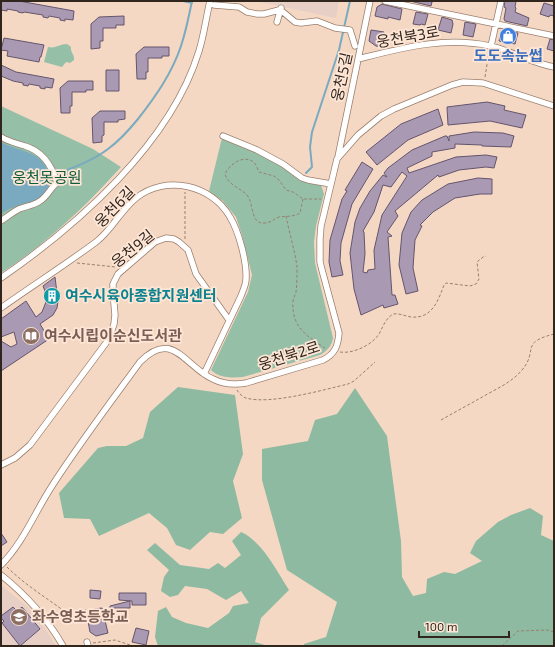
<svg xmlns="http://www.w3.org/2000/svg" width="555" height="647" font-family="'Exo 2','Noto Sans KR',sans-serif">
  <rect width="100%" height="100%" fill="#f5d8c3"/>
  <path fill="#e7cfc6" d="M255,1h84l-3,17z
    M1,585l27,22 16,20 12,19h-55z"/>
  <path fill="#95bfa7" d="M67,44l4,3c-1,5 4,8 3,13l-4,3 -4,-1 -4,5 -18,-5 4,-15c7,2 12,-3 19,-3z
    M1,106l92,43 28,18c-36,40 -75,77 -120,106z
    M222,138l24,9 34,17 23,17 18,4 3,9 -8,32 -2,16 1,21 18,75c-1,8 -6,13 -13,17l-77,22c-11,1 -24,1 -32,-7l37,-78 4,-17 -10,-40 -6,-18 -13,-16 -14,-10z"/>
  <path fill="#8dbaa0" d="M178,387l57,8 8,59 -10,27 9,37 -19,16 -13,-2 -20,18 -14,-5 -9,-17 -18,-15 -50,23 -9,-17 -26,-1 -5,-25 39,-45 9,-2h19l17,-8 7,-26z
    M355,388l32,48 14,105 1,36 11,19 13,-3 1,-14 17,-7 11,2 27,-13 -12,-8 6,-12 22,-19 13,-7 19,-7 13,8 -2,19 13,6v105h-250v-2l22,-7 11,-35 -50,-32 -25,-90v-31l46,-8 7,-21 22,-6z
    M241,532c22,10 35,38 48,58l-28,28 -6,24 13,4h-110l-3,-9 3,-26 8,-4 6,10 14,6 22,5 21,-15 4,-7 16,-3 -8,-12 -15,9 -19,-11 -22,-3 -7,9 -8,2 -9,-6 3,-14 5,-7 -22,-20 8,-7 25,22 29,4 9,-6 7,5 16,-13 -9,-14z"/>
  <path fill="#79aabf" d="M1,142c21,12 43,7 49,37 1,8 -5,16 -12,20 -12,6 -26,6 -37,15z"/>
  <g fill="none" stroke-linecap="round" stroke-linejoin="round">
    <path stroke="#79aabf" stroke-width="2" d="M183,1l9,2
      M306,173l6,-6 -2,-20 2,-15 27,-82 11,-49
      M50,177c19,-8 41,-15 58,-28 11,-8 21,-19 30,-30 18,-23 34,-46 43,-73 5,-15 8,-30 11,-45"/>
  </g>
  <path fill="#aa99b3" stroke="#64556d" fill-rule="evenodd" d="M1,1h18l55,10 -1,9 -8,-1v2l-5,-1v-2l-11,-2 -1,2 -5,-1v-2l-19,-3 -1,1 -5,-1v-1l-11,-2v2l-6,-1z
    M410,1h18l4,1 -1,4z
    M505,1h11l-1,6 1,1 -1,4 14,6 -2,8 -22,-5 -1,-2 2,-11 -2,-1z
    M544,3l10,3v10l-4,-1 -1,2 -9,-3z
    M382,4l20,5 -2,11 -12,-3v2l-13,-3 2,-9z
    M416,12l12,2 -3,11 -4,-1 -1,1 -7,-1z
    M124,16v9h-8v3h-13v13h-3v7l-9,1v-25l8,-7z
    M442,17l10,3 1,4 -2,9 -13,-3z
    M465,22l11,2 -3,13 -10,-2z
    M371,30l13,2 -3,15 -5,-1 -7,-5z
    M505,30l13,3 -3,11 -16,-3 2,-8 3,1z
    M4,38l40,7 -3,12h-1l-1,5 -32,-6 1,-5 -7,-1z
    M550,39l4,1v11l-7,-2z
    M144,47h25v9h-7v2h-14v14h-2v7h-9l-1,-25z
    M1,65l15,7 38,7 -2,9 -7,-1v2l-5,-1v-2l-11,-2 -1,2 -5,-1v-2l-10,-2 -12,-5z
    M106,70h13v21h-13z
    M68,81h25v9h-7v2h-14v14h-2v7h-9l-1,-25z
    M487,102l18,4 -1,4 22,5 -4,13 -32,-7 -42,4 -1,-18z
    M438,109l5,16 -35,15 -31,25 -11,-13 35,-28z
    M100,111h25v8l-7,1v2h-14v13l-2,1v6l-9,1 -1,-25z
    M474,132l29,1 11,3 -3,11 -29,-1v-1l-27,-1v4l-23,4v4l-25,12 2,5 47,-16 30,-2 11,2 -3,11 -8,-1 -27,3 -20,7 -1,-2 -43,36 3,5 -11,16 5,4 -4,1 4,58h3l3,9 -14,4 -1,-3 -22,10 -7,-26 -4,-36 5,-31 5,-14 10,-17 13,-16 4,2 -3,-4 4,-5 24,-18 33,-14h2l2,5v-5zM402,172l5,4 -25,39 -8,35 1,19 -7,1 -1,3 -4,-1 2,-18 -1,-22 -1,-1 11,-19 9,-27 8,2z
    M362,162l11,7 -21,35 -11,39 -1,18 3,14 -11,2 -3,-15 1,-22 12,-41 5,-8 -2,-1z
    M478,178l14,1v15h-12l-25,4 -22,14 -13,13 2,1 -7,14 -2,28 5,23 -12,3 -7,-29 3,-32 9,-21 11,-12 26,-16z
    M55,277l3,24 -1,7 -4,7 -13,9 9,15 -48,32v-30l10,6 6,-3 -3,-12 -13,5v-18l25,-18 10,16 6,-5 4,-10 -1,-11 -2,-5z
    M1,533l6,9 -6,4z
    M90,590l11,1 -1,8 -10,-1z
    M119,593h27v12h-14v-4l-13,-1z
    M130,601v7h-20v-2z
    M13,607l4,4 5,-4 18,22 -20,17 -18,-23 2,-2 -3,-3v-2z
    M102,608l6,25 -12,3 -6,-4 -3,-16 4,-1 -1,-2 4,-1v-3z
    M136,628l13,3 -3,14 -14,-3z"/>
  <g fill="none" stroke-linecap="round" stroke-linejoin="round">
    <g stroke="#9a7f6d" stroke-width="7">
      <path id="street" d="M385,1l169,35
        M214,5l25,2 8,5 10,2h7l15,-4 4,2 12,10 6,1 16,-2 18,7 15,2 5,16
        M277,22l4,-14
        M491,46l10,-45
        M358,59c44,-11 87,-23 132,-13 22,5 42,17 64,21
        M223,136l34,14 26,14 19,14 6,2 23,4
        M1,137c8,5 15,6 24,9 17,5 27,20 32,37 -7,5 -9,13 -17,18 -7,5 -14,5 -21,8 -6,3 -12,8 -18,12
        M338,157l32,-156
        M1,278c77,-53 170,-135 198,-227 5,-16 7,-33 11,-50
        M1,308c31,-22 64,-43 95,-66 16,-12 24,-31 40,-44 30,-24 76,-13 94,19 9,15 17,45 16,62 0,6 -3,11 -5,17l-37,78
        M1,465l14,-7 15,-13 76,-102 5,-10 3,-9 1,-9 -2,-23v-8l5,-10 37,-32 11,-4 8,1 5,3 9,8 8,24 33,46
        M1,565c22,-22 34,-53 51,-79 27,-42 58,-83 88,-124 33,-34 45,5 73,17 10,5 22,6 33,4l77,-23c12,-6 15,-14 16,-27l-17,-63 -2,-8v-23l1,-13 16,-67 21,-24 23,-19 13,-7 58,-24 11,-3 20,1 71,23
        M1,575c25,20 46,43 62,71
        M87,642l1,4"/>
    </g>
    <path stroke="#958172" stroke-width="1" stroke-dasharray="3 2" stroke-linecap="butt" d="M485,77l4,-25
      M303,199l-3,14c-6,4 -14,3 -21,4 -5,2 -9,6 -14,6 -15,2 -11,-20 -18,-28 -8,-8 -18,-9 -22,-21 4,-9 17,-19 27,-13 4,2 5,7 7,11l15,4 5,4 7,10 7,2 10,7h18
      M286,216c3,16 9,35 11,51 0,6 0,19 -1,25 -1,3 -2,5 -3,9 -2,25 13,35 32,47
      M185,239v-47
      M77,263l39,4
      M340,352c13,2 32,-7 39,-18 4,-7 6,-15 14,-20 6,-1 12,2 18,3 21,2 27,-16 33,-32l2,-2 24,3 6,-2 3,-5 -2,-17 6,-5 3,-1
      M237,390c2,3 5,7 9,8 23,7 77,-8 102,-14l6,-3 21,-19
      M441,420c14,-8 29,-16 43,-24 14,-8 28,-14 38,-26 17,-20 -3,-27 32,-36
      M7,567c21,21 47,35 70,54l9,-12
      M93,643l22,-3 18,6
      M502,646l16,-15 29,-1 7,2"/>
    <use href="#street" stroke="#fff" stroke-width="5.5"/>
  </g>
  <defs>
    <g id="shop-disc" transform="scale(0.9)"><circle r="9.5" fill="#3f7fe0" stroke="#fee6d6"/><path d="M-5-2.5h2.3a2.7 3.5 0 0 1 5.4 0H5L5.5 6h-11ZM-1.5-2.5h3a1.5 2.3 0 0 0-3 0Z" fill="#fff"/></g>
    <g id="building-disc" transform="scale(0.9)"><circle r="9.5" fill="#0f9aa8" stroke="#fee6d6"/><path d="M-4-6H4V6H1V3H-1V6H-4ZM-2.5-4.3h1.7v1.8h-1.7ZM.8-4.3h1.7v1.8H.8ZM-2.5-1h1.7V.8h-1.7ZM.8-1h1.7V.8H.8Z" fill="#fff"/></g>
    <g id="library-disc" transform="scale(0.9)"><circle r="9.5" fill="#8d6e63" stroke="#fee6d6"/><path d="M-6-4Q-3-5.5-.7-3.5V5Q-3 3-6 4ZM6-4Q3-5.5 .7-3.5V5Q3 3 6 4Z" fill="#fff"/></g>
    <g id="school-disc" transform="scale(0.9)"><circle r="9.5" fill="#8d6e63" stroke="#fee6d6"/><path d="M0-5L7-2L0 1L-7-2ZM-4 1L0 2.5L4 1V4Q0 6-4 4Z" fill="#fff"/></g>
  </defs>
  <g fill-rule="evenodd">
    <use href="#shop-disc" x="508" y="36"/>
    <use href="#building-disc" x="52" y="296"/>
    <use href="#library-disc" x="31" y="336"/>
    <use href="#school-disc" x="19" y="617"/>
  </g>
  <g text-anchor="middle" stroke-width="3.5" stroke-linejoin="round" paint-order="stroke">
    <g font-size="15" fill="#31261e" stroke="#fee6d6">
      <text transform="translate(408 37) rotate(-10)" y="5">웅천북3로</text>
      <text transform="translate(342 77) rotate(-78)" y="5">웅천5길</text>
      <text transform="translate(115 207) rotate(-46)" y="5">웅천6길</text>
      <text transform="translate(133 249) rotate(-39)" y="5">웅천9길</text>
      <text transform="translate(289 356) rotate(-18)" y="5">웅천북2로</text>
    </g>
    <g font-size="15" font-weight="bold" fill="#366cbe" stroke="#fee6d6">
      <text x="508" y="61">도도속눈썹</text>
    </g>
    <g font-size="15" fill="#0d5c3b" stroke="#fee6d6">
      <text x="47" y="183">웅천못공원</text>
    </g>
    <g font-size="15" font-weight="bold" fill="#0d838f" stroke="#fee6d6" text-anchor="start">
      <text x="65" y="301">여수시육아종합지원센터</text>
    </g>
    <g font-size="15" font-weight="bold" fill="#785e54" stroke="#fee6d6" text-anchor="start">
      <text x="44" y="341">여수시립이순신도서관</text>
      <text x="32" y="622">좌수영초등학교</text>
    </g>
  </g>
  <rect width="555" height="647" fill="none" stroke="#31261e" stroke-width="4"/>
  <path d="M419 631v6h90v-6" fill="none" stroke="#31261e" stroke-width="2"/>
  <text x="425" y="631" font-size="12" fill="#31261e" stroke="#fee6d6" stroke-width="3" paint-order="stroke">100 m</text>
</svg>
